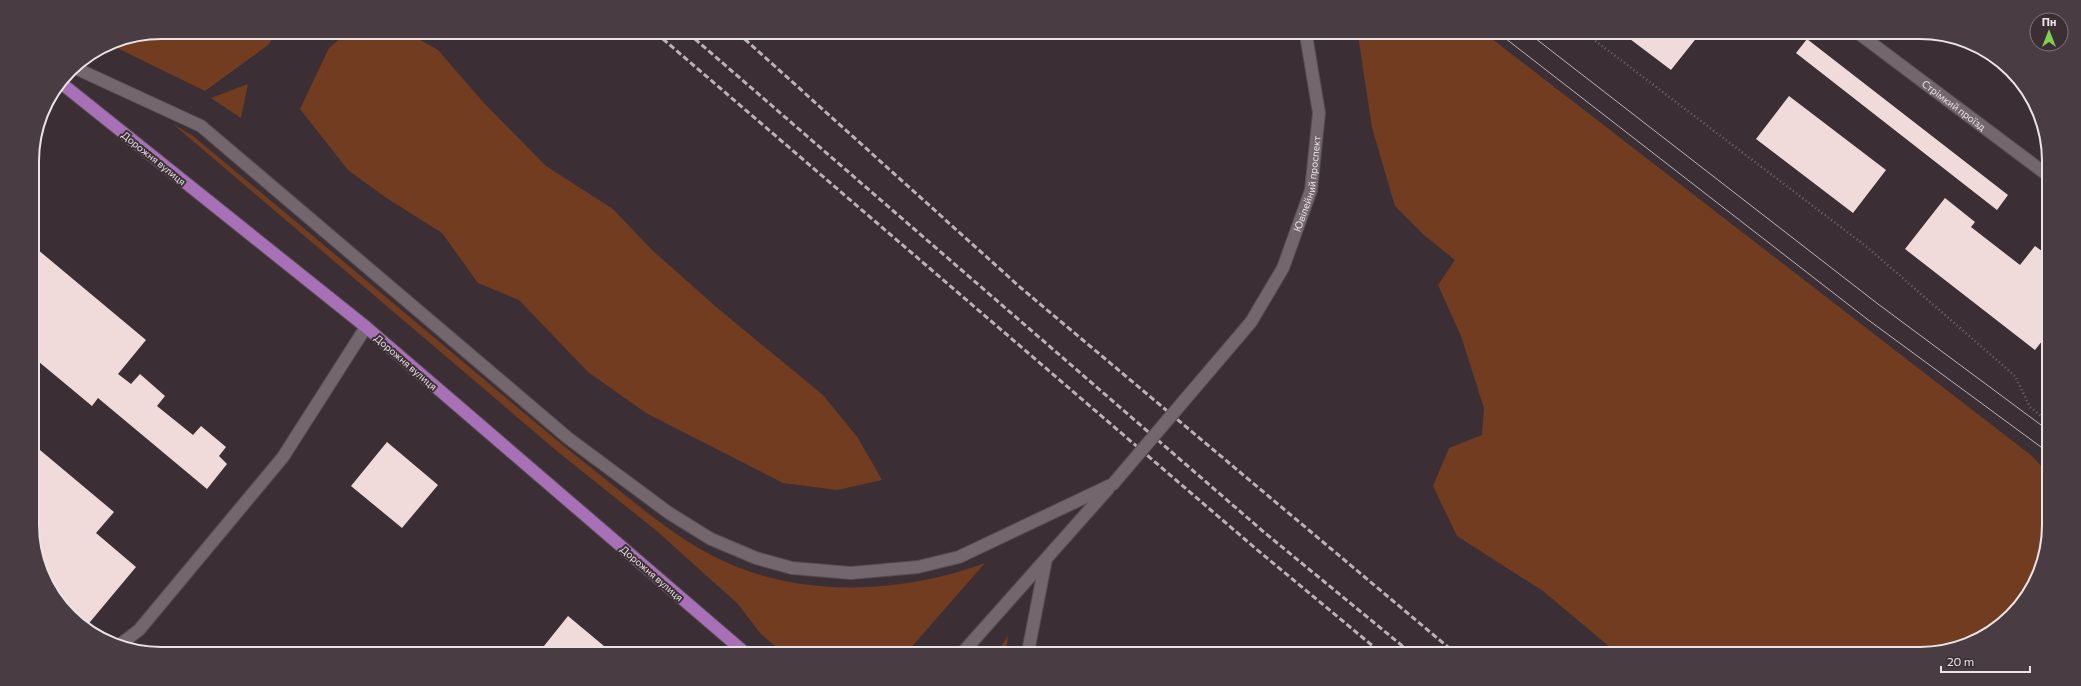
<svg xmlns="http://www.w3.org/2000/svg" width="2081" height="686" font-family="Commissioner,sans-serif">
  <rect width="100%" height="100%" fill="#3b2f35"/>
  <path fill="#723c20" d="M161,32h116l-9,13 -63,46 -96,-47z
    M348,32l60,1 30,17 45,52 63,64 67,43 38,40 64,57 108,89 35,43 24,42 -45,10 -54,-7 -137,-70 -58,-41 -69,-72 -41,-17 -36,-50 -57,-36 -37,-27 -48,-61 29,-61z
    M1358,35h129l545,421 13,14v89l-18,38 -28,30 -37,20 -33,7 -312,-1 -74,-62 -86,-55 -24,-50 16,-38 33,-13 2,-27 -23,-72 -23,-51 17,-25 -31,-25 -29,-29 -23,-78z
    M248,84l-7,34 -30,-20z
    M173,124l20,12c106,88 212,177 318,266 34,29 69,57 104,85 42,34 84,68 136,85 74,25 162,18 234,-9l-77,88h-127l-21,-18 -22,-29 -80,-72 -100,-80z
    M1008,636l-2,16h-9z"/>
  <path fill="#f1dada" d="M1626,36h72l-27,34z
    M1807,39l201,156 -11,15 -201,-157z
    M1789,96l97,74 -33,43 -97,-74z
    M1945,198l30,24 -4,5 49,38 15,-19 11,8v82l-11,14 -130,-101z
    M37,249l109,91 -28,34 13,10 9,-10 25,22 -8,10 36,29 8,-9 25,21 -7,9 8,8 -20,25 -109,-91 -6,8 -59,-49v-102z
    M387,442l51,43 -36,43 -51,-42z
    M34,445l80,67 -18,21 40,34 -51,61 -21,-18 -30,-60z
    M568,616l42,35h-70z"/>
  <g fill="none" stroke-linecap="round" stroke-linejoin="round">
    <g stroke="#564c51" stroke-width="14">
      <path id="lane" d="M118,646l21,-16 144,-173 83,-130"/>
    </g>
    <g stroke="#564c51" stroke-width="14">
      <g id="street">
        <path id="s1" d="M1862,36l184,138"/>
      </g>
    </g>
    <g stroke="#564c51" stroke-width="14">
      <g id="secondary">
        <path d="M73,67l128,59 367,312 101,75 42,26 45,19 36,10 59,5 67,-6 41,-10 154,-73"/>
        <path id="s2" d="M1251,322l32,-54 28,-78 8,-77 -13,-78"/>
        <path d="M964,651l144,-162"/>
        <path d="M1028,652l18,-93"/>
      </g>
    </g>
    <g stroke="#564c51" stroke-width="14">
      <path id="primary" d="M61,83l305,244 377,324"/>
    </g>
    <path stroke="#74696e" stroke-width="2.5" stroke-dasharray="1 3" stroke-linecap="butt" d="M1589,36l278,211 148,129 15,31 15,12"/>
    <use href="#lane" stroke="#73666c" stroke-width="12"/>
    <use href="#street" stroke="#73666c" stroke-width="12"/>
    <use href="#secondary" stroke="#73666c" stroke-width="12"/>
    <use href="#primary" stroke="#a871b7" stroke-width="12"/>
    <path stroke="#bbb2b6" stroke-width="1" d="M1501,35l366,284 178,131
      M1531,35l347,269 167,124"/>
    <path stroke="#bbb2b6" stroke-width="3" stroke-dasharray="6 3" stroke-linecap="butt" d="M656,33l599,515 125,104
      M688,33l577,500 146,120
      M738,33l283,255 434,365"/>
    <g stroke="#564c51" stroke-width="14" stroke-linecap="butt">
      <path id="secondary-bridge" d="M1113,484l138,-162"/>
    </g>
    <use href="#secondary-bridge" stroke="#73666c" stroke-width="12"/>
  </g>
  <g text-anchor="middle" stroke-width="4" stroke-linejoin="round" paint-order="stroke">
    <g font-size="10" fill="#ebe4e7" stroke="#3b2f35">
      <text dy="4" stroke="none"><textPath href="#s1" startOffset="115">Стрімкий проїзд</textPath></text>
      <text transform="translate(154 158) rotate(39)" y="4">Дорожня вулиця</text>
      <text dy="4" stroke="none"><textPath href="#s2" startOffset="151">Ювілейний проспект</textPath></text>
      <text transform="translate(406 362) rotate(41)" y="4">Дорожня вулиця</text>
      <text transform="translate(652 573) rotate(41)" y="4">Дорожня вулиця</text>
    </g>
  </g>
  <path d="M0 0H2081V686H0ZM161 39H1920A122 122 0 0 1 2042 161V525A122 122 0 0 1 1920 647H161A122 122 0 0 1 39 525V161A122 122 0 0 1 161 39Z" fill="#493d43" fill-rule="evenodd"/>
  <path fill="none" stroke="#ebe4e7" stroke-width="2" d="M161 39H1920A122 122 0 0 1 2042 161V525A122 122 0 0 1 1920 647H161A122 122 0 0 1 39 525V161A122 122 0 0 1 161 39Z"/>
  <g transform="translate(2049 32)"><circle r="19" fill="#3b2f35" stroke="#81777c"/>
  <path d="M0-3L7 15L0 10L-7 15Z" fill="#81d050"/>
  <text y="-6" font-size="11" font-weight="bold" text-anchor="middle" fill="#ebe4e7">Пн</text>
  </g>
  <path d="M1941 666v6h89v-6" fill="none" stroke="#ebe4e7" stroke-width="2"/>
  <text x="1947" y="666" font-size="12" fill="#ebe4e7" stroke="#3b2f35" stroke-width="3" paint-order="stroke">20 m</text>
</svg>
